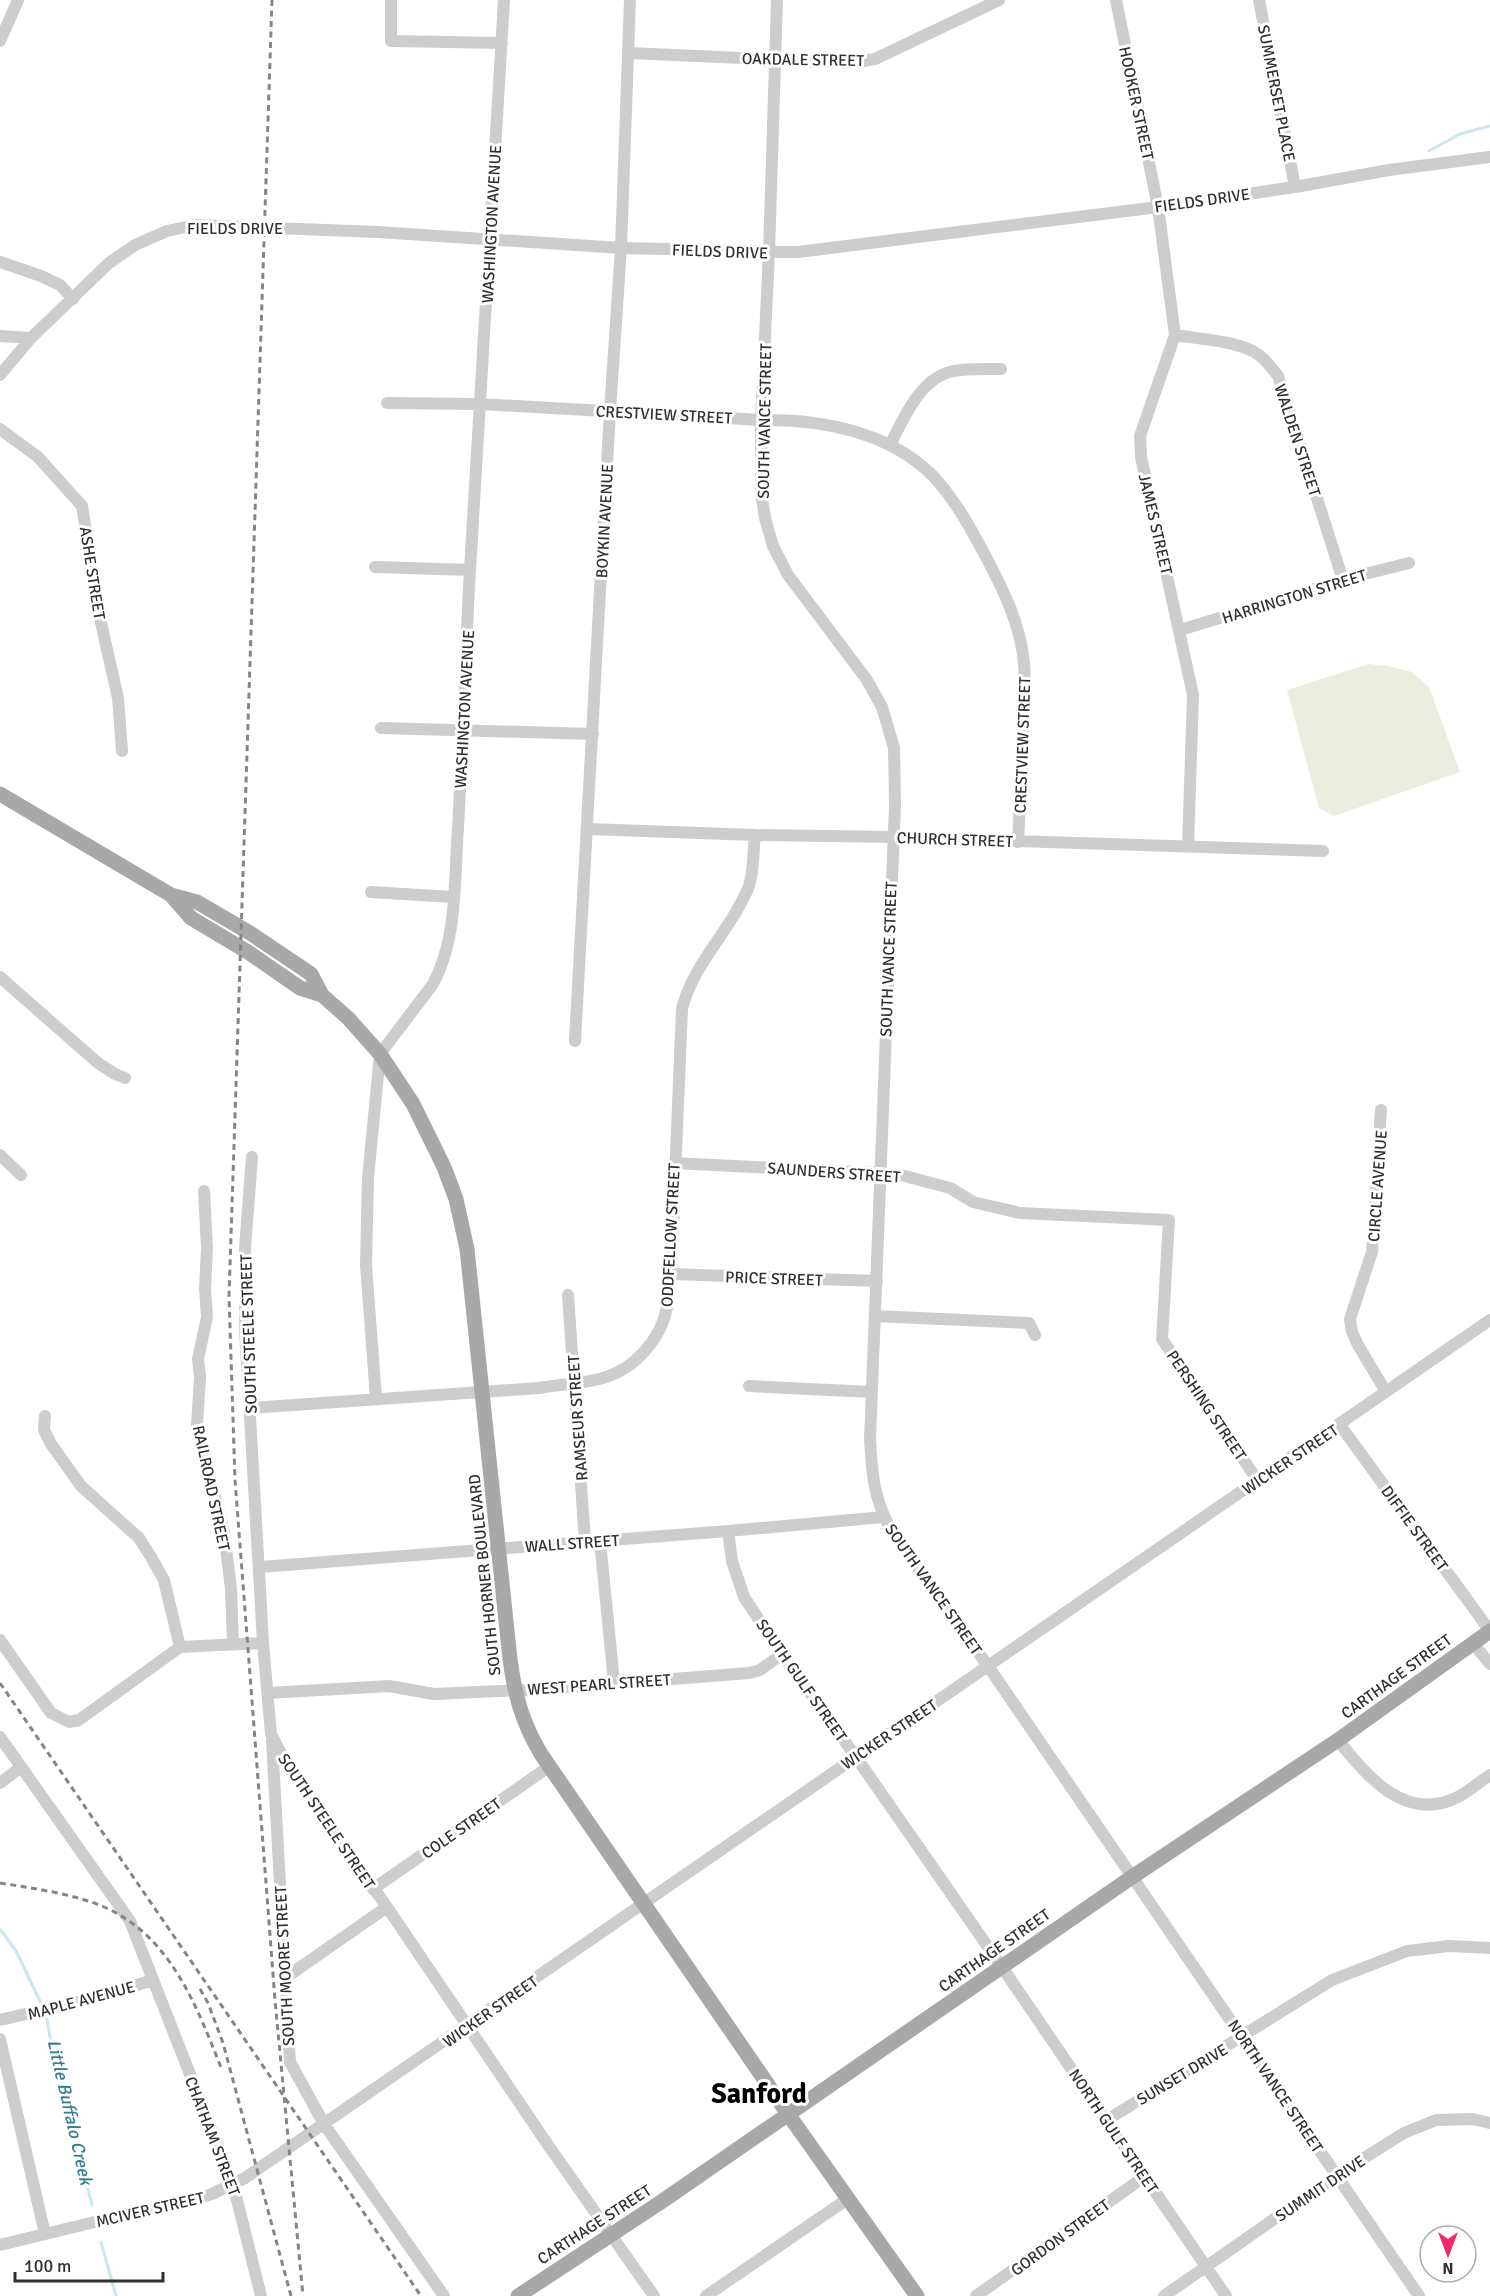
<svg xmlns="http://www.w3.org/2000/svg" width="1490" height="2296" font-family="Signika,sans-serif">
  <rect width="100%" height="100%" fill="#fff"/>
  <path fill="#ebeede" d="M1368,664l20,2 24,6 17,15 31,85 -126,44 -15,-8 -32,-118z"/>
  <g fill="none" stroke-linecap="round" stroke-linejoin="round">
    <path stroke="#c9e9ef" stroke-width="3" d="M1429,151l31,-17 30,-8
      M0,1929l16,22 25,52
      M47,2019l4,24 41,162
      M101,2242l15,54"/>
    <path stroke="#cdcdcd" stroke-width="12" d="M391,0v41l111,2
      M777,0l-8,252 -8,168v72l4,26 8,28 15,29 79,105 15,27 12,41 1,57 -25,634c2,37 4,62 23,94l95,133 431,630
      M1116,0l42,207 17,128 -35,101 1,21 52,238 -5,151
      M1259,0l36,187
      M0,41l18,-41
      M629,53l224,10 22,-4 124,-59
      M0,262l41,14 19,9 13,14
      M1175,335c23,4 66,6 84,20 8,6 13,13 19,21l65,204
      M0,336l31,2
      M0,375l31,-37 78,-75 26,-18 32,-14 28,-6 183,7 243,16 177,4 360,-45 137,-20 94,-17 101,-13
      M387,403l93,1 281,16c61,-1 129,12 173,57 22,24 37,52 52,80 18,34 35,69 38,107 2,23 0,46 -1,68 -2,37 -3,74 -5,110
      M0,429l38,28 44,49 17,108 19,84 4,53
      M890,445c14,-27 30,-67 63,-74 16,-3 33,-2 48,-2
      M375,567l95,3
      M1180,630l177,-54 52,-13
      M381,728l212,6
      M588,829l167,6 138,2 430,14
      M371,892l82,5
      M0,977l98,86 17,11 10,4
      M575,1041l35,-630 11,-163 9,-248
      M1381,1110l-9,142 -22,67 2,13 6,13 28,47
      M0,1155l21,20
      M252,1157l-7,91v81l18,314 8,91 17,33 99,140 161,238 106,151
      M674,1163l205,10 22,2 49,13 23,14 47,11 149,7 -7,119 96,142
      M204,1191l3,57 -2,40 2,29 -9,42 2,18 -3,48 27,107 7,57 2,54
      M671,1274l206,7
      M568,1295l17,247
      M875,1316l154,7 6,12
      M749,1386l123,6
      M376,1398l-10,-133 2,-87 12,-124 53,-70c25,-46 21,-105 25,-156 5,-86 7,-172 12,-258 10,-190 24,-380 34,-570
      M251,1408l288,-20c21,-4 43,-4 64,-10 32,-9 58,-39 64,-71 2,-11 3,-22 4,-33l11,-265c10,-44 50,-80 67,-123 5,-15 4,-35 6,-51
      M45,1416l-1,14 7,14 30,42 58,52 12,19 13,23 16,67
      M1340,1425l150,206
      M728,1531l4,30 12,36 38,57 74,103 146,210 224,329
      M600,1541l14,141
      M260,1567l468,-36 156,-14
      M0,1640l51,73 18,9 10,-2 101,-73 83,-4
      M1473,1643l17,21
      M268,1693l121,-7 45,8 111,-5 204,-16 11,-3 22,-16
      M0,1737l130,184 103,263 28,112
      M1338,1740c28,36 67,82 118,58 12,-6 23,-16 34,-23
      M272,1741l18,321 34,62 120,172
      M0,1783l21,-16
      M373,1889l177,-123
      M285,1978l102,-71
      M0,2020l95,-22 58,-18
      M0,2039l45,195
      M1107,2120l225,-140 75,-29 42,-5 41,2
      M0,2245l103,-25 69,-14 40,-12 33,-16 1245,-858
      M706,2296l143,-98
      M976,2296l168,-119
      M1164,2296l173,-121 67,-42 32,-13 36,-1 18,4"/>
    <path stroke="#a8a8a8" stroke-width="15" d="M0,794l171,101 26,7 53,31 61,41 11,21
      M171,895l20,23 57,34 52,36 22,7 26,23 32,36 33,50 31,63 12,32 11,50 43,410c5,37 12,63 31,95l247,360 129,182
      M518,2296l143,-94 471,-325 206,-137 152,-109"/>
    <path stroke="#858585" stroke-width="3" stroke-dasharray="6 4.5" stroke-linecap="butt" d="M272,0l-43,1296 6,184 40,520 28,296
      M0,1683l421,613
      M0,1883c31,5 75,11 104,24 67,29 93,100 118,163
      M200,1989l8,14 15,40 68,253"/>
  </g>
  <g text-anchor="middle" stroke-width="6" stroke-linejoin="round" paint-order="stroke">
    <g font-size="16" fill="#303030" stroke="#fff">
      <text transform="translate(803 59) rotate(1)" y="6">OAKDALE STREET</text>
      <text transform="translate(1277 93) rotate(79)" y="6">SUMMERSET PLACE</text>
      <text transform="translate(1137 103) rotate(78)" y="6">HOOKER STREET</text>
      <text transform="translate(1202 200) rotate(-8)" y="6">FIELDS DRIVE</text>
      <text transform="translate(491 224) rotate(-87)" y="6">WASHINGTON AVENUE</text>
      <text x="235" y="234">FIELDS DRIVE</text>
      <text transform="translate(720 251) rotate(2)" y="6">FIELDS DRIVE</text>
      <text transform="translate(664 414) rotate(3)" y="6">CRESTVIEW STREET</text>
      <text transform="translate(764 421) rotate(-89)" y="6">SOUTH VANCE STREET</text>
      <text transform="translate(1298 440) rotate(72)" y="6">WALDEN STREET</text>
      <text transform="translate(604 521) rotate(-87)" y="6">BOYKIN AVENUE</text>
      <text transform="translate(1156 524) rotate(77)" y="6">JAMES STREET</text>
      <text transform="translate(93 573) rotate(81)" y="6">ASHE STREET</text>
      <text transform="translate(1294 596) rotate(-17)" y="6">HARRINGTON STREET</text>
      <text transform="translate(464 709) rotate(-87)" y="6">WASHINGTON AVENUE</text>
      <text transform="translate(1022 745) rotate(-88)" y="6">CRESTVIEW STREET</text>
      <text transform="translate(955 839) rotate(2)" y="6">CHURCH STREET</text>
      <text transform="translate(888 959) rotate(-88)" y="6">SOUTH VANCE STREET</text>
      <text transform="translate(834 1172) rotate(4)" y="6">SAUNDERS STREET</text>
      <text transform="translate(1377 1186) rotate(-86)" y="6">CIRCLE AVENUE</text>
      <text transform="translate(670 1235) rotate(-87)" y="6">ODDFELLOW STREET</text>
      <text transform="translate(774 1278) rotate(2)" y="6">PRICE STREET</text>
      <text transform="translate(248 1334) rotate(-92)" y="6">SOUTH STEELE STREET</text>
      <text transform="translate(1207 1405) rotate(56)" y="6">PERSHING STREET</text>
      <text transform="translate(577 1418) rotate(-94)" y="6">RAMSEUR STREET</text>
      <text transform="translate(1290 1459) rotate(-34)" y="6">WICKER STREET</text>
      <text transform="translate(212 1488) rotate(78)" y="6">RAILROAD STREET</text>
      <text transform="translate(1415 1528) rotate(54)" y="6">DIFFIE STREET</text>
      <text transform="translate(572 1543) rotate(-4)" y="6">WALL STREET</text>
      <text transform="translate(484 1575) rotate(-96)" y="6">SOUTH HORNER BOULEVARD</text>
      <text transform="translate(934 1589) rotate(55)" y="6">SOUTH VANCE STREET</text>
      <text transform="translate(1396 1676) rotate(-36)" y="6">CARTHAGE STREET</text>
      <text transform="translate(802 1680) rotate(55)" y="6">SOUTH GULF STREET</text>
      <text transform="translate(599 1684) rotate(-4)" y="6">WEST PEARL STREET</text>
      <text transform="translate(889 1734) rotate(-34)" y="6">WICKER STREET</text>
      <text transform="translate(327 1821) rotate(56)" y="6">SOUTH STEELE STREET</text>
      <text transform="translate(461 1828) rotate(-35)" y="6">COLE STREET</text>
      <text transform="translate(994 1950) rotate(-35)" y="6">CARTHAGE STREET</text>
      <text transform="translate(284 1966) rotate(-93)" y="6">SOUTH MOORE STREET</text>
      <text transform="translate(81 2000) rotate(-15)" y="6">MAPLE AVENUE</text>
      <text transform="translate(490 2011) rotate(-35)" y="6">WICKER STREET</text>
      <text transform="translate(1182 2074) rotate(-31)" y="6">SUNSET DRIVE</text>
      <text transform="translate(1276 2086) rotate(56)" y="6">NORTH VANCE STREET</text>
      <text transform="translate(1114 2131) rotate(56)" y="6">NORTH GULF STREET</text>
      <text transform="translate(213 2136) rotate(69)" y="6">CHATHAM STREET</text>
      <text transform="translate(1320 2188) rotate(-34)" y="6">SUMMIT DRIVE</text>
      <text transform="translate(150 2209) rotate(-13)" y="6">MCIVER STREET</text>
      <text transform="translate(594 2224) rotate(-33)" y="6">CARTHAGE STREET</text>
      <text transform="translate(1060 2237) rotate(-36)" y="6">GORDON STREET</text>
    </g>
    <g font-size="18" font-style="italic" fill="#337f8b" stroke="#fff">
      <text transform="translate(70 2112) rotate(77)" y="6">Little Buffalo Creek</text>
    </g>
    <g font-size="28" font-weight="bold" fill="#000" stroke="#fff">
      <text x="759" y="2103">Sanford</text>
    </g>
  </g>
  <g transform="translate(1448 2254) rotate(180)"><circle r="28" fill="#ffffff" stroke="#acacac" stroke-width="1.5"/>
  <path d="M0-4.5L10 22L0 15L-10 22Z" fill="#f22867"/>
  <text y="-9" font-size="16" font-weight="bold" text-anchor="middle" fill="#303030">N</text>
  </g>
  <path d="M15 2272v9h148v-9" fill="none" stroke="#303030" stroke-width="3"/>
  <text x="24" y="2272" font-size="18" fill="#303030" stroke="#ffffff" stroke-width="4.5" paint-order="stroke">100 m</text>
</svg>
